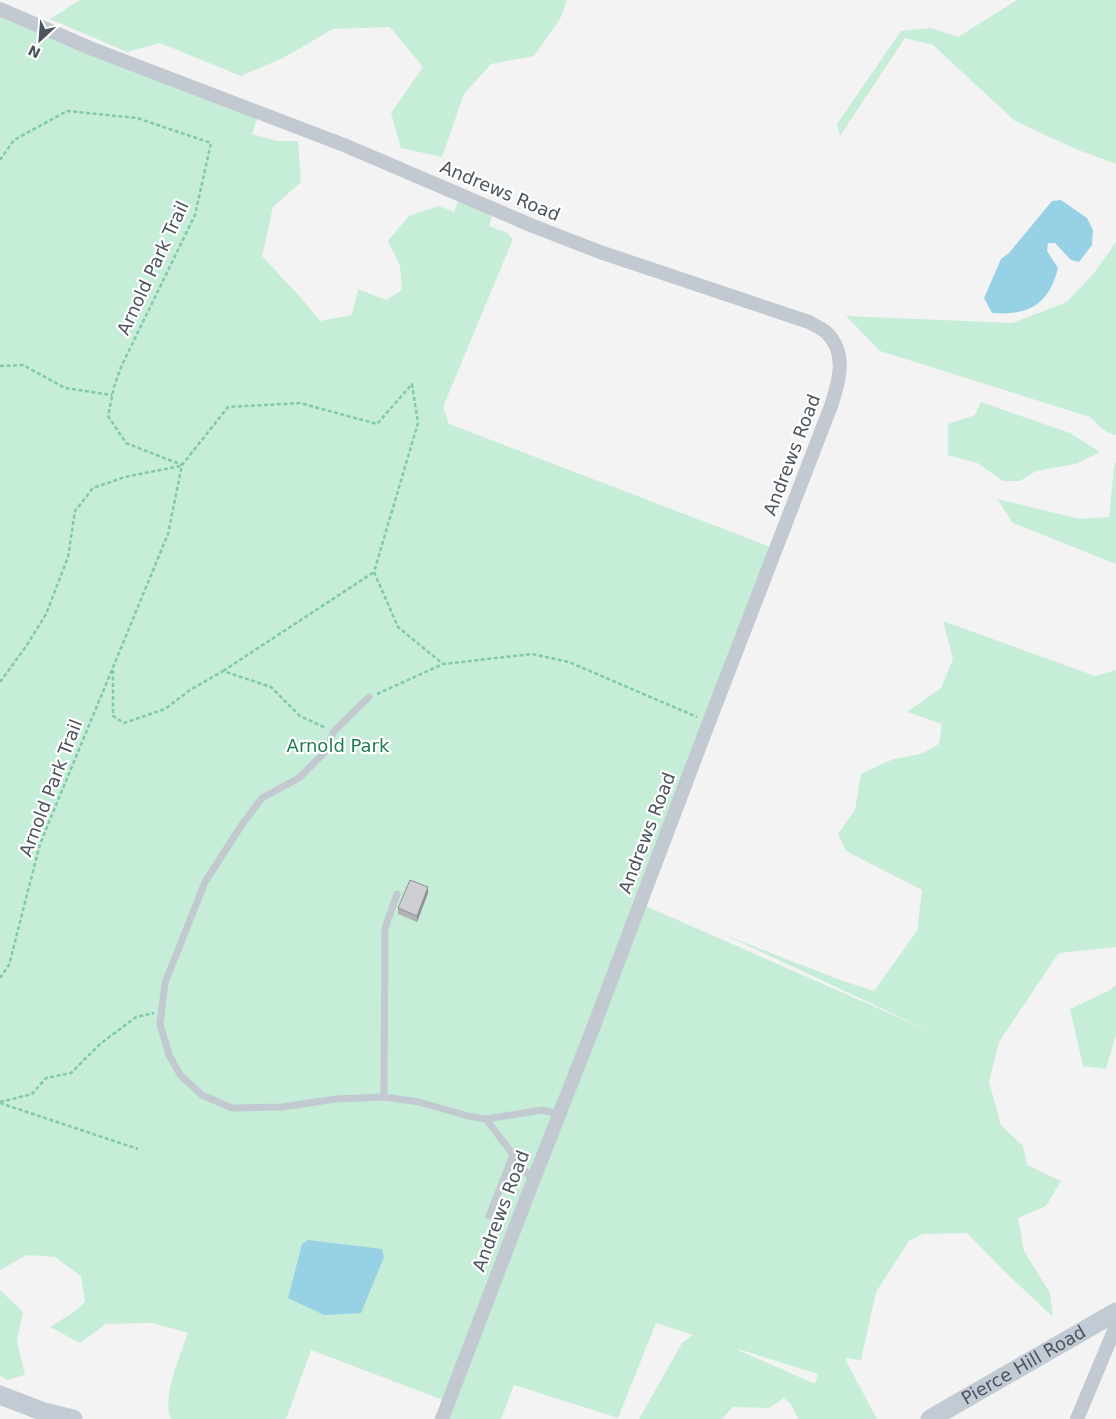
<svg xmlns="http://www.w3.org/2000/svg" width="1116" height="1419" font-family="'DejaVu Sans',sans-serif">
  <rect width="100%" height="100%" fill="#f4f3f3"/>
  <path fill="#c6edd7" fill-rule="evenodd" d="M80,0h487l-7,19 -26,37 -43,8 -27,30 -22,63 -41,-9 -10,-35 32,-46 -33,-40 -57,2 -50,29 -42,18 -81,-33 -33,9 -77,-33z
    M1017,0h99v164l-38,-14 -63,-29 -82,-76 -28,-7 -65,98 -3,-12 64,-93 30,-3 27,9z
    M0,9l259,104 -7,21 25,7h21l3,41 -28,25 -11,49 39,42 19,23 32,-6 6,-26 28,11 16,-10 -2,-24 -12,-25 21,-25 30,-10 15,6 6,-16 36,10 -7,20 18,7 6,6 -70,168 6,17 327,125 -135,355 291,128 -207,-97 118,46 31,10 43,-60 5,-41 -76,-39 -8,-17 17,-24 6,-36 32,-15 28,-5 18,-10 3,-20 -35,-12 34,-24 12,-29 -10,-38 152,55 21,-6v277l-56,6 -2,1 -59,88 -10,40 12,43 22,21 4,19 34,16 -15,25 -28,12 6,33 26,42 3,24 -48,-45 -38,-39 -44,1 -14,7 -33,51 -15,68 -15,-2 -1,1 32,60h-79l-7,-15 -7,-6 -15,10 -36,-1 -11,12h-83l43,-76 11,-8 -37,-12 -38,95 -104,-33 -13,34h-59l6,-17 -137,-52 -25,69h-115c-10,-19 10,-66 17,-86l-36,-10 -46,1 -26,19 -30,-16 24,-15 11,-10 -4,-26 -26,-19 -28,-2 -27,15zM738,1349l80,25 -3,10 -77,-34z
    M1116,242v193c-11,-2 -18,-10 -26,-18l-210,-66 -34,-35 166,7 55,-21 27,-29z
    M981,402l89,31 30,19 -24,12 -40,7 -16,10h-17l-26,-18 -29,-8v-31l27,-9z
    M1116,461v103l-103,-41 -16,-24 83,20 29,-2 5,-50z
    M1116,985v50l-10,34 -23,-3 -13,-57 38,-18z
    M0,1290l23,22 -6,29 8,34 -18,5 -7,-5z"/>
  <path fill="#97d1e6" d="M1061,200l26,18 6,12 -1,15 -13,17 -8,-2 -16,-17h-7l-1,8 11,17c-9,36 -29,48 -66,45l-8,-15 17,-39 8,-6 43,-52z
    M308,1240l74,9 2,8 -23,56 -37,2 -36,-17 14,-54z"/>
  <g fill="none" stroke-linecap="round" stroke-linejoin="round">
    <path stroke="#80c9a9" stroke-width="2.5" stroke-dasharray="4 2.5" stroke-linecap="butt" d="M0,160l14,-20 53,-29 70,7 74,25 -16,72 -74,152 -7,20 -6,29 18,27 56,22
      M0,366l23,-1 42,23 47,7
      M113,670v46l11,7 41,-14 25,-19 33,-19 48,16 29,29 26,12
      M223,671l151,-99
      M0,682l27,-37 19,-31 22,-57 7,-46 18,-23 32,-11 55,-11
      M377,694l66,-30 89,-10 37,8 128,55
      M0,978l9,-13 31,-121 128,-310 14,-69 46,-58 72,-4 77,21 35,-40 6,39 -44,149 24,55 45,37
      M0,1102l32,-8 14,-16 25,-5 29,-29 36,-27 18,-4
      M0,1103l138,46"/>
    <path stroke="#c2c9d0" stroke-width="7" d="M369,697l-35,34 -8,20 -27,27 -37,20 -19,25 -38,59 -40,101 -5,41 9,31 12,21 21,19 30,13 50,-1 54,-8 48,-2 35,5 49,14 18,3 56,-9 17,4
      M384,1097l1,-169 12,-34
      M486,1119l47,62
      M489,1216l24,-61"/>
    <path stroke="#c2c9d0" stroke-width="14" d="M0,9l90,39 254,97 189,81 67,26 209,70c5,3 12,6 17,10 22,21 13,50 5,74l-122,316 -119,314 -62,158 -86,225
      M1077,1419l39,-93"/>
    <g stroke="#c2cad4" stroke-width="19">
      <path d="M0,1395l44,17 29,7"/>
      <path id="s1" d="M930,1419l186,-107"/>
    </g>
  </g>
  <path fill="#b0b2b6" d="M428,893l-11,29 -19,-8v-6z"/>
  <path fill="#909194" d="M428,887v6l-11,29v-6z"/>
  <path fill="#cdcfd4" stroke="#909194" d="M410,880l18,7 -11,29 -19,-8z"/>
  <g text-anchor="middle" stroke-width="4.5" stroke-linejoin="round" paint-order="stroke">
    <g font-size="18" fill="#4c555f" stroke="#fff">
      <text transform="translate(500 191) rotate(23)" y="6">Andrews Road</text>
      <text transform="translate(153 268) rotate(-65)" y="6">Arnold Park Trail</text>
      <text transform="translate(792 455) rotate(-69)" y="6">Andrews Road</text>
      <text transform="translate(51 788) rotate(-69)" y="6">Arnold Park Trail</text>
      <text transform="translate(647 833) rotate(-69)" y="6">Andrews Road</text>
      <text transform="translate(501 1211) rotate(-69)" y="6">Andrews Road</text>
      <text dy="6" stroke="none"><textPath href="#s1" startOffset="108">Pierce Hill Road</textPath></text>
    </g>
    <g font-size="18" fill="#207c53" stroke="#fff">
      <text x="338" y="752">Arnold Park</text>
    </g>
  </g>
  <g transform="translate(40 40) rotate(206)" stroke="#ffffff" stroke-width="4" paint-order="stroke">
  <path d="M0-4L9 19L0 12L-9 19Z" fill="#4c555f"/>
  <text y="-8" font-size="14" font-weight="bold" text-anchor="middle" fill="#4c555f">N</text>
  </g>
</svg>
